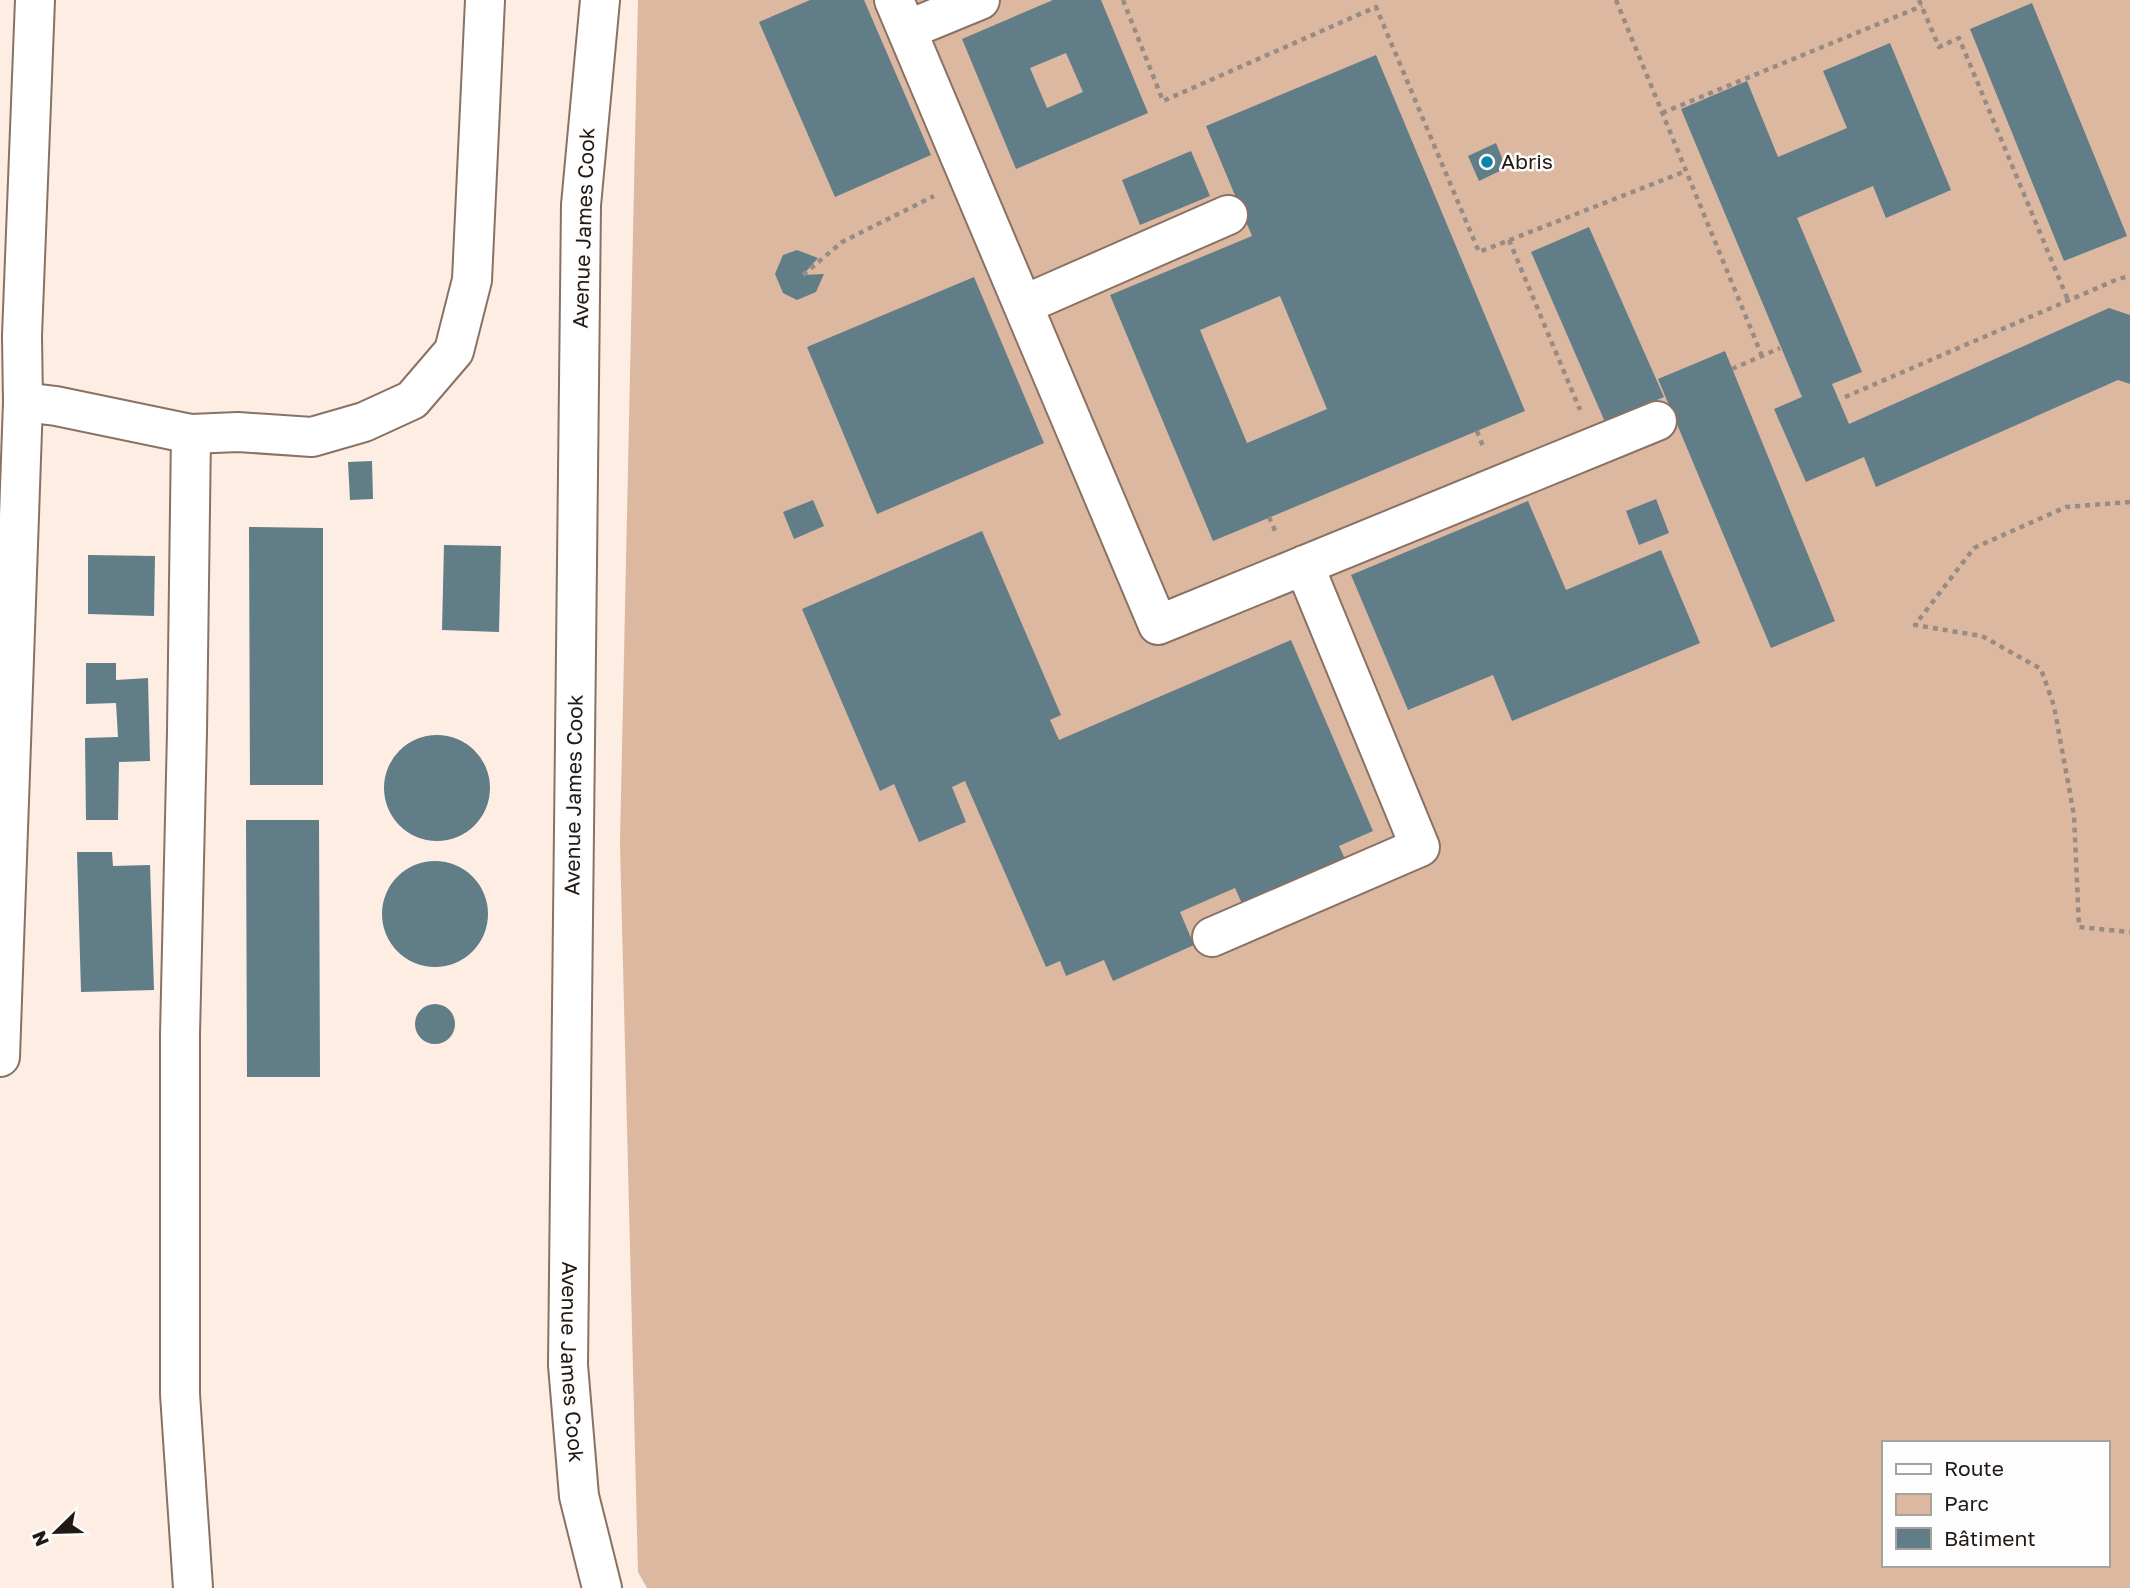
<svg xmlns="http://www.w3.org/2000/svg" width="2130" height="1588" font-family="'Golos Text',sans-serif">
  <rect width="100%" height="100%" fill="#fdede3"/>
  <path fill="#dcb8a1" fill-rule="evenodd" d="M638,0h1492v1588h-1483l-9,-16 -18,-729zM1883,1443h224v122h-224z"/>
  <path fill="#617d88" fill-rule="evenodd" d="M810,0h54l67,155 -96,42 -76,-175z
    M1053,0h48l47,113 -132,56 -54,-130zM1066,53l17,39 -36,16 -17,-40z
    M2032,3l95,233 -63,25 -94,-232z
    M1890,43l61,147 -65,28 -13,-32 -76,32 65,154 -30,12 17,40 260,-116 21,7v69l-12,-4 -242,107 -12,-30 -58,25 -32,-73 28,-12 -121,-288 66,-28 31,76 69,-29 -24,-57z
    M1376,55l149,356 -312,130 -103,-246 142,-59 -46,-110zM1280,296l47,113 -80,34 -47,-113z
    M1496,143l10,25 -27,13 -11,-25z
    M1191,151l19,45 -70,29 -18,-45z
    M1589,227l75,170 -59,25 -74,-170z
    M797,250l21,8 -15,17 21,-1 -8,18 -19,8 -14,-7 -8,-19 8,-19z
    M974,277l70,166 -167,71 -70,-167z
    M1725,351l110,270 -64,27 -113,-269z
    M372,461l1,38 -23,1 -2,-38z
    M1656,499l13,34 -30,12 -13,-34z
    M813,500l11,26 -30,13 -11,-27z
    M1528,501l38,89 95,-40 39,93 -188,78 -19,-46 -85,35 -57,-135z
    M249,527l74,1v257h-73z
    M982,531l79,184 -11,5 9,20 232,-100 82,191 -34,15 8,17 -103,45 -9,-20 -55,24 14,33 -81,36 -9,-21 -38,16 -6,-15 -14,6 -81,-186 -13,6 14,35 -47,20 -25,-58 -14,7 -78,-182z
    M444,545l57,1 -2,86 -57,-2z
    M88,555l67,1 -1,60 -66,-2z
    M86,663h30v17l32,-2 2,83 -31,1 -1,58h-32l-1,-82 33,-1 -2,-34 -30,1z
    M384 788a53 53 0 1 1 106 0a53 53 0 1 1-106 0Z
    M246,820h73l1,257h-73z
    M77,852h35l1,14 37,-1 4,125 -73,2z
    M382 914a53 53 0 1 1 106 0a53 53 0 1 1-106 0Z
    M415 1024a20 20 0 1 1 40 0a20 20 0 1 1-40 0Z"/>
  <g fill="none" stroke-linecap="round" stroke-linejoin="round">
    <g stroke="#897263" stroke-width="42">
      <path id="minor" d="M894,0l264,625 499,-204
        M907,30l73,-30
        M1023,305l205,-90
        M23,402l33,4 135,28 47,-2 74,5 52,-15 48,-22 42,-49 18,-71 13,-280
        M191,434l-4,298 -7,302v360l13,194
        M1212,937l208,-90 -116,-282
        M0,1057l23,-655 -1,-66 13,-336"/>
    </g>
    <g stroke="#897263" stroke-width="42">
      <g id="major">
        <path id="s1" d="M600,0l-19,205 -13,1160 11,131 23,92"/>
      </g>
    </g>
    <path stroke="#988b83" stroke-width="4.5" stroke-dasharray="5 5" stroke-linecap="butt" d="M1123,0l40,101 213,-94 103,245 207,-81
      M1616,0l146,356
      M1919,0l20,47 20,-9 109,262
      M1662,113l260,-107
      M1509,240l71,170
      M803,275l39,-33 92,-46
      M1732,369l48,-21
      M1845,397l273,-118 12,-3
      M1477,431l7,18
      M2130,502l-64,5 -92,41 -59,77 67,11 59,33 13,37 20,109 5,112 51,5
      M1269,517l7,16"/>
    <use href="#minor" stroke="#fff" stroke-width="38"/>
    <use href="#major" stroke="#fff" stroke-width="38"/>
  </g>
  <circle fill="#0b85a9" stroke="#fdfdfd" stroke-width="2.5" cx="1487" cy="162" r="7"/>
  <g text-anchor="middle" stroke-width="5" stroke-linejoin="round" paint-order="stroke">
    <g font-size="21" fill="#221913" stroke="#fdfdfd" text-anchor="start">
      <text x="1501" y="169">Abris</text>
    </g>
    <g font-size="21" fill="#221913" stroke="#fdfdfd">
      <text transform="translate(584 228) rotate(-88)" y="7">Avenue James Cook</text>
      <text transform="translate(574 795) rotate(-89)" y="7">Avenue James Cook</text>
      <text dy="7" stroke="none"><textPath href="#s1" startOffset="1363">Avenue James Cook</textPath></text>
    </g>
  </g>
  <rect x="1882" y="1441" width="228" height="126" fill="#fdfdfd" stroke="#a5a29f" stroke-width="2"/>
  <rect x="1896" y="1464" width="35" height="10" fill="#ffffff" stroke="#a5a29f" stroke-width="2"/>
  <text x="1944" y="1476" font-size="21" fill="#221913">Route</text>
  <rect x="1896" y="1494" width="35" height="21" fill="#dcb8a1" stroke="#a5a29f" stroke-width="2"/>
  <text x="1944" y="1511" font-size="21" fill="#221913">Parc</text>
  <rect x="1896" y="1528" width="35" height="21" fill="#617d88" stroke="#a5a29f" stroke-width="2"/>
  <text x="1944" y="1546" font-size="21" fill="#221913">Bâtiment</text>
  <g transform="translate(56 1532) rotate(247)" stroke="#fdfdfd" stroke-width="5" paint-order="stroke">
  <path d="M0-5L12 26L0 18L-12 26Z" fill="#221913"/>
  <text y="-10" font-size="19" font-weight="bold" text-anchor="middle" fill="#221913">N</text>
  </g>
</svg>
